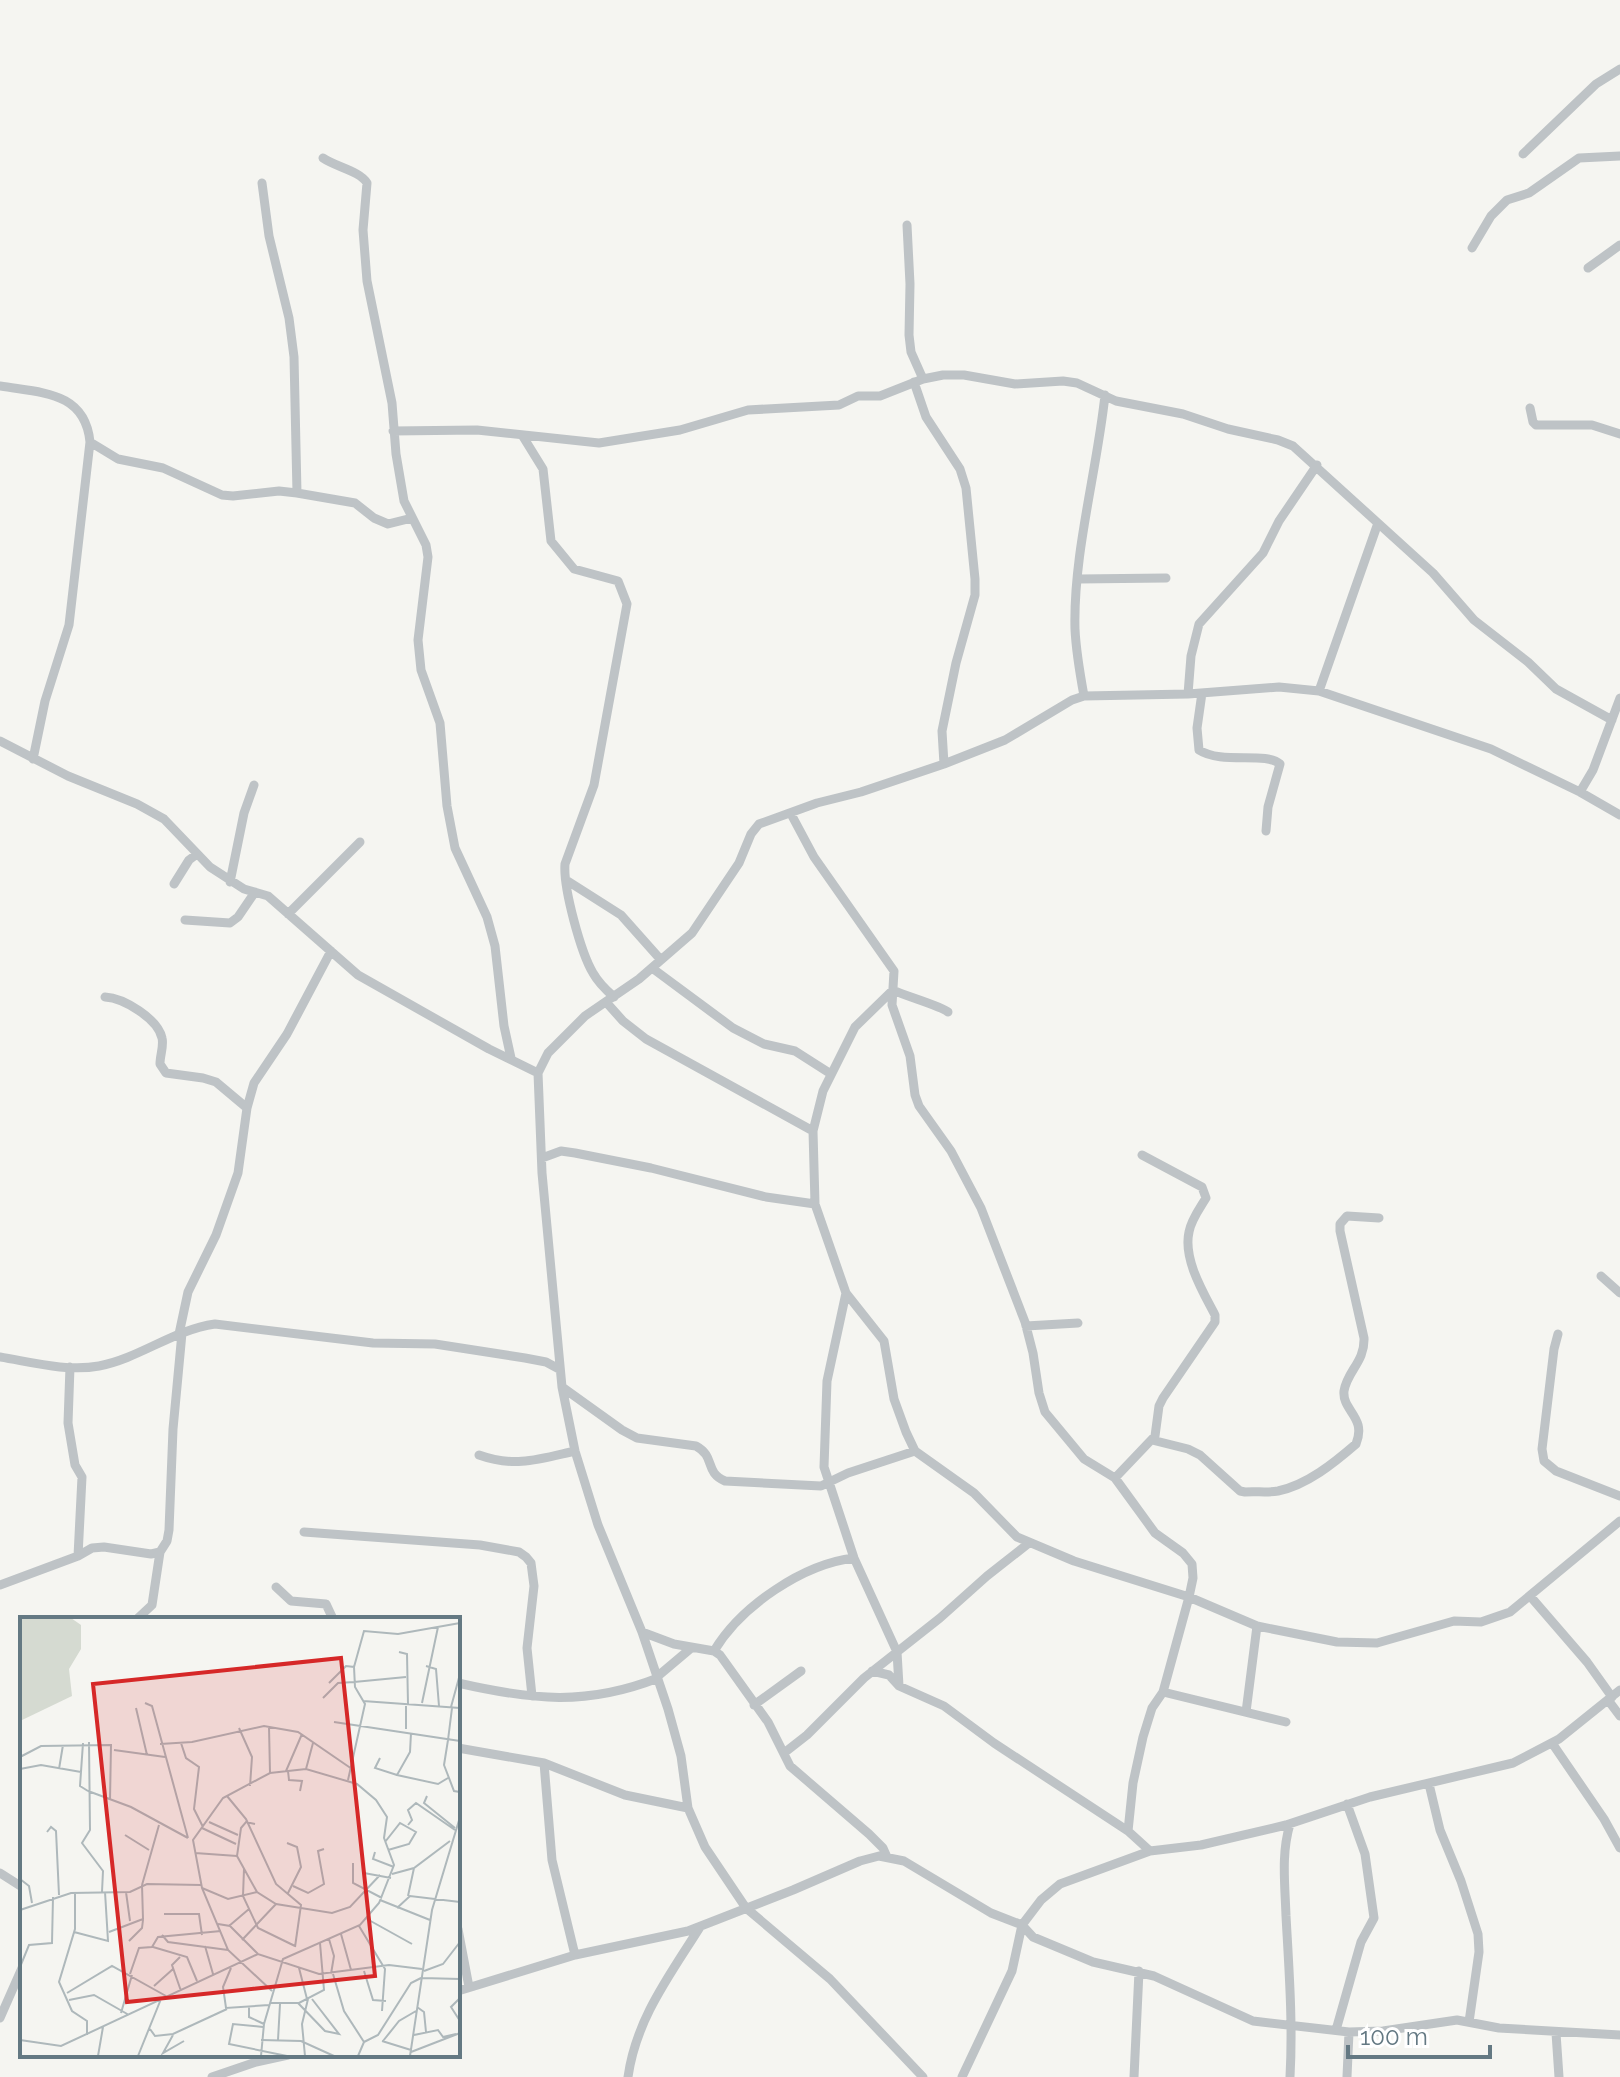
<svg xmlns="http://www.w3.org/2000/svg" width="1620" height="2077" font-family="Raleway,sans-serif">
  <rect width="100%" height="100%" fill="#f5f5f1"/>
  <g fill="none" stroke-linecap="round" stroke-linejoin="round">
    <path stroke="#bec3c6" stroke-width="9" d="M1523,154l73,-70 24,-15
      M323,158c13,9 37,13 44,25l-4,47 4,51 25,122 4,51 8,47 22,44 2,12 -10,83 3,30 19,53 7,83 8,42 32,69 8,29 9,80 7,32
      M262,183l7,53 20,82 5,39 3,136
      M907,225l3,59 -1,51 2,17 12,27
      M1472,248l19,-32 16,-16 22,-7 50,-35 41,-2
      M1588,268l32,-23
      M914,382l12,35 34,52 6,19 9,91v16l-19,68 -14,68 2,33
      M0,386c41,7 85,5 90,56l-21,183 -24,76 -12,58
      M1530,408l3,14 3,3h56l28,9
      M393,431l84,-1 122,13 81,-13 68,-20 91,-5 19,-9h22l43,-17 20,-4h21l51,9 48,-3 14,2 39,18 67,13 45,15 50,11 15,6 140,127 41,47 54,42 28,27 56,31
      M522,435l21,34 8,72 23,28 44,12 9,23 -33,181 -29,79c-2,24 16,89 28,109 5,9 13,17 21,24
      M90,442l28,17 45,9 59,27 11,1 46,-5 18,2 58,10 19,15 14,6 24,-6
      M1079,579l87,-1
      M1319,691l59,-168
      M1202,693l-5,35 2,22c23,15 66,1 81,14l-12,43 -2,24
      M1188,694l3,-38 8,-32 64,-71 16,-32 38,-56
      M1084,696c-4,-22 -8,-44 -9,-67 -2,-75 22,-158 30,-234
      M0,741l68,35 69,28 27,15 46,48 34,22 24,7 90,79 131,74 49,24
      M1580,792l13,-22 27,-72
      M791,814l23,43 80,114 -2,34 18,51 5,39 4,11 32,45 30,57 44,114 8,31 6,40 6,19 39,47 31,19 40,55 28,20 9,11 1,14 -4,19 -26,95 -11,16 -9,29 -10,46 -5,48
      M566,880l55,35 40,45
      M230,882l14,-69 10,-28
      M174,884l15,-24 8,-6
      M288,914l72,-72
      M185,920l45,3 8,-6 17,-25
      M652,968l81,60 31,16 31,7 36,23
      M105,997c19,1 53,22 57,41 2,8 -2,17 -2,26l6,9 37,5 13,4 31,26
      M606,1002l17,19 23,18 167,92
      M948,1012c-7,-6 -43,-16 -55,-22l-38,37 -32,64 -10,40 2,73 31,89 38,48 10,58 12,33 9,19 59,42 43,44 57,24 115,36 68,29 80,16 40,1 77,-22 27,1 29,-10 110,-91
      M542,1158l19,-7 14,2 76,15 115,29 49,7
      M1601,1276l19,17
      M846,1293l-19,88 -3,86 30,91 43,94 2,34 45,20 50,37 134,88 22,20
      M1026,1326l52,-3
      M179,1334l9,-42 28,-57 22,-62 9,-65 7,-25 33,-49 44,-83
      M1558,1334l-4,15 -12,100 2,12 12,10 64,25
      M0,1357c31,5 67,15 99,9 41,-8 74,-36 116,-42l158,19 62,1 90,14 21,4 13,7
      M70,1367l-2,56 7,42 7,12 -4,79
      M562,1387l60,43 15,8 59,8c20,11 8,26 29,35l96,5 27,-13 67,-22
      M1152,1440l36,9 12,6 40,36 5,1c11,-1 22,1 33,-1 29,-6 56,-28 78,-47 11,-27 -14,-33 -12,-53 3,-20 21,-29 20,-53l-24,-107v-7l7,-8 32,2
      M479,1455c36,13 61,4 96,-4
      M1115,1478l40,-42 4,-30 4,-8 52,-76v-7c-12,-23 -32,-56 -26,-83 2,-12 11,-24 17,-34l-4,-11 -60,-32
      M304,1532l176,13 39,7 7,5 5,6 3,23 -7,62 5,48
      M0,1585l78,-29 14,-8 12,-1 47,7 9,-2 7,-11 2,-11 4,-101 9,-96
      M276,1587l15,14 35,3 7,15
      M1530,1596l57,66 25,35
      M137,1619l15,-14 8,-53
      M642,1632l32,12 40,7 6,4 48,67 22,44 79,68 14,14 4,9
      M714,1651c27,-45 89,-87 140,-93
      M872,1671l17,4 10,11
      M658,1676l32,-27
      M458,1683c74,17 129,23 200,-5
      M1163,1692l123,30
      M1608,1700l12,16
      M754,1705l47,-34
      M1246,1712l11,-86
      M1552,1743l52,76 16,29
      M458,1748l86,15 81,32 63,13
      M784,1753l23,-18 57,-57 76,-60 47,-42 42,-33
      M544,1763l8,97 23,95
      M1429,1784l11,46 21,51 17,53 1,18 -10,70
      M1290,1824c-9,30 -5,60 -4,92 3,54 7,107 4,161
      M0,1873l22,14
      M458,1929l11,58
      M458,1991l117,-36 113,-24 105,-41 67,-29 19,-5 25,5 87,52 31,12 11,12 60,25 61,14 99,45 96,11 34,-1 74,-11 42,8 121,7
      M0,2018l22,-50
      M1336,2030l25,-88 13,-24 -9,-64 -18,-50
      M1556,2033l3,44
      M212,2077l44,-15 32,-7
      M628,2077c8,-58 42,-102 72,-150
      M923,2077l-93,-98 -84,-71 -41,-61 -17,-39 -7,-52 -13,-47 -26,-77 -44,-107 -23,-74 -13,-64 -20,-214 -4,-100 10,-20 37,-37 54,-37 53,-46 47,-70 12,-29 8,-10 58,-21 44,-11 83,-28 61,-24 67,-40 12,-4 104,-2 91,-7 40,4 172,58 89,43 40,23
      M962,2077l50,-106 10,-46 19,-25 19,-16 90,-33 51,-6 85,-20 84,-28 143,-34 46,-24 61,-49
      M1134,2077l5,-106
      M1347,2077l2,-45"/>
  </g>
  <g transform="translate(20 1617)">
    <rect width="440" height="440" fill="#f5f5f1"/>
    <path d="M0,1h51l10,7v24l-12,20 3,27 -52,25z" fill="#d5dad1"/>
    <path fill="none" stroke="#aeb8bb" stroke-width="2" d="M379,35l8,2 1,50M406,49l10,3 3,37M334,50l10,-36 34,3 62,-11M334,65l52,-5M309,66l17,-17 8,1 1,20 10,17 -17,76M303,81l15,-15 16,-1M343,84l97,7M125,86l7,3 36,132M402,86l16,-76M431,90l9,-33M116,91l11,47M314,105l126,19M249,110l1,46M219,111l13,29 -2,29M386,112v-25M391,116l-1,19 -13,23 41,9 10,-6M428,123l-4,25 10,26 6,1M428,123l4,-32M69,125l1,88 -8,13 21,28 -1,21M63,126l-3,43 8,5M161,126l5,15 13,9 -5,42 9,18M140,127l32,-2 72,-16 34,6 54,37M94,133l51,7M0,140l21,-11 70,-1 -1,55M360,141l-5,10 22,7M0,152l21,-4 40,7M39,152l4,-24M286,152l7,-26M266,154l16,-37M268,154l1,9 13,1 -2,10M68,174l43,16 57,31M207,179l19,23 30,65 25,21 -6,42M407,179l-3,7 31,25M189,205l29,13M235,207l-9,-2 -5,6 -4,28 20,36 19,12 56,9 18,-6 30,-32M388,208l4,-5 -4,-10 8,-7 39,27M182,211l34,16M27,215l4,-5 5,4 3,64M105,218l24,15M365,225l15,-19 16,9 -7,12 -21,6M267,226l10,4 4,20 -13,26M355,235l-2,7 21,8M175,236l42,3M333,246v20l29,15M224,252l-1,27 15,32 37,18M344,256l27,5M372,257l22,-6 36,-27M0,262l9,7 3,17M122,268l17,-60M273,269l15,7 16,-9 -6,-33 6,-2M182,271l26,11 29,-7M55,275v37l-16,53 13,29 15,10v14M106,275l4,29M388,279l6,-28M360,283l50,20M377,291l13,-12 50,6M0,293l51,-17 59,-1 17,-8 54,1M144,297h35l3,21M347,302l45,25M198,307l12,2 28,28M209,309l20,-17M339,309l26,43 -3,42M54,315l34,9 -3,-49M89,315l34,-13 -1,-34M321,317l10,36M142,318l6,7 60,8M309,322l5,17 -3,18M222,323l34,-36M109,324l13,-13 1,-8M185,329l8,28M133,330l34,10 10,24M160,340l-8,8 9,26M0,350l9,-22 23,-2 1,-46M211,351l-8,19 3,21 43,-3M279,351l8,31M344,354l9,29 13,1M404,354l19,-7 17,-22M110,357l9,-26 13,-1 6,-10 63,-6M313,357l11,37 20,31 -6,14M402,361l38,1M134,369l19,-17M47,376l45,-27 54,30M440,381l-9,9 9,14M49,383l25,-5 35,20M250,386h29l25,-13 -4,-47M278,386l27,28 14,3 -27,-35M229,389v11l15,7M397,390l7,5 2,20M101,396l11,-38M243,410l-30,-3 -4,20 58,12M130,412l5,7 18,-2 54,-25M153,418l-10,18 21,-12M394,418l24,-5 5,7 13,-3M0,423l41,6 197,-92 61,20 70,-9 33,4M241,423l40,1 33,15M258,423l2,-36M362,424l29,9M363,424l16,-20 17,-10M344,425l14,-7 33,-52 10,-5M391,435l49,-19M78,439l5,-29M118,439l23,-57M241,439l3,-32 19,-65 77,-34 19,-22 15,-38 -10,-27 3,-21 -11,-17 -19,-16 -51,-15 -36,4 -47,25 -30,42 9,48 26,62 44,41M285,439l-3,-32 6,-25M390,439l22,-146 28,-93"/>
    <path fill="#d62828" fill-opacity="0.15" stroke="#d62828" stroke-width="4" d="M321,41l34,318 -248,26 -34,-318z"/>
    <rect width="440" height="440" fill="none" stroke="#647983" stroke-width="4"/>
  </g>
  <path d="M1348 2045v12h142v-12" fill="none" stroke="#647983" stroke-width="4"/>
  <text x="1360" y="2045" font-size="24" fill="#647983" stroke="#ffffff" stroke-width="6" paint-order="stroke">100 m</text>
</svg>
